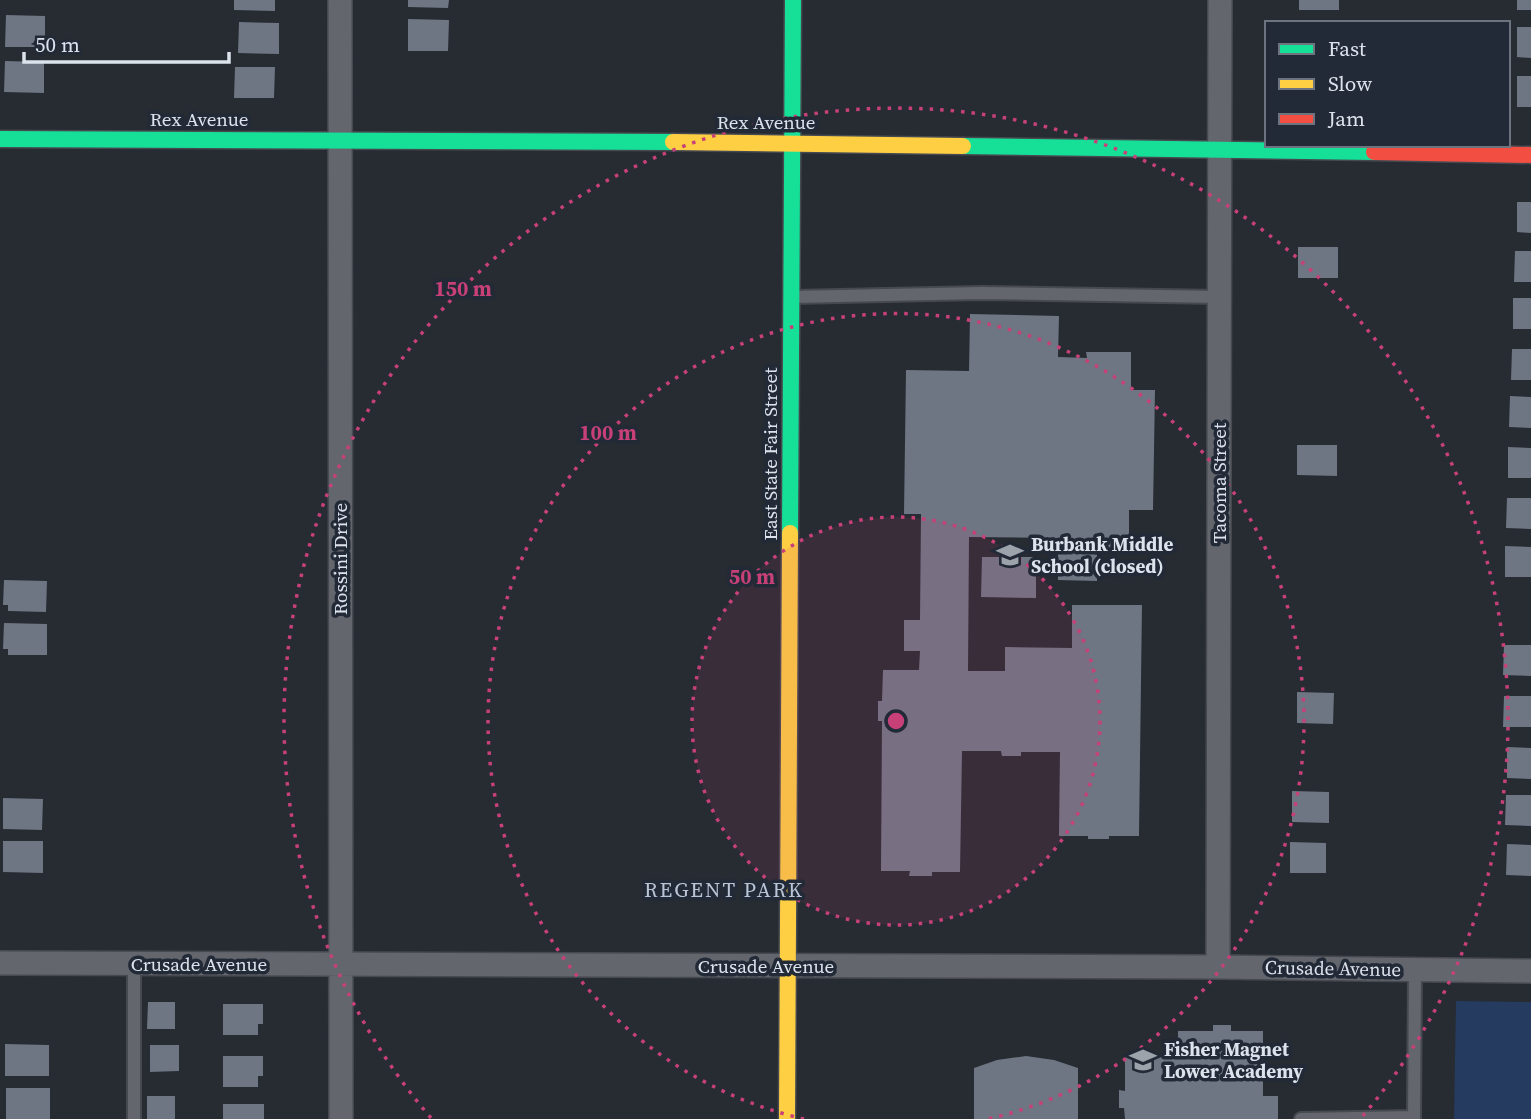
<svg xmlns="http://www.w3.org/2000/svg" width="1531" height="1119" font-family="'Source Serif 4',serif">
  <rect width="100%" height="100%" fill="#272b32"/>
  <path fill="#253b60" d="M1456,1001l75,1v117h-77z"/>
  <path fill="#6e7683" d="M234,0h41v11l-41,-1z
    M408,0h41l-1,8 -40,-1z
    M1299,0h40v10h-40z
    M1517,0h14v10h-14z
    M6,15l39,1v31h-40z
    M408,19l41,1 -1,31h-40z
    M239,22l40,1v31l-41,-1z
    M1517,27h14v31l-14,-1z
    M5,61l39,1v31l-40,-1z
    M235,67h40l-1,31h-40z
    M1517,76h14v31h-14z
    M1517,202h14v31l-14,-1z
    M1298,247h40v31h-40z
    M1515,251h16v31h-17z
    M1513,298h18v31h-18z
    M970,314l89,2 -1,41 29,1 -1,-6h45v38h24l-2,120h-24v41l-32,-1v31l-39,-1v-42l-89,-1 -1,134h37v-24l67,1v-43h70l-3,231h-30v3h-21v-3h-29l1,-84h-39v4h-19l-1,-5h-39l-2,121h-28v4h-23l1,-5h-29l1,-150h-4v-20h4l1,-31h36l1,-19h-16v-31h16l1,-106h-17l2,-144 63,1z
    M1512,349h19v31h-20z
    M1510,396l21,1v31l-22,-1z
    M1297,445h40v31l-40,-1z
    M1508,447l23,1v30h-23z
    M1507,498h24v31l-25,-1z
    M1505,546l26,1v30h-26z
    M982,557h54v41l-55,-1z
    M4,580l43,1 -1,31 -38,-1v-6h-5z
    M4,623l43,1v31h-39v-6h-5z
    M1504,645h27v31l-28,-1z
    M1297,692l37,1 -1,31 -36,-1z
    M1504,696h27v31h-28z
    M1507,747l24,1v31l-24,-1z
    M1292,791l37,1v31l-37,-1z
    M1506,795h25v31l-26,-1z
    M3,798l40,1 -1,31 -39,-1z
    M3,841h40v32l-40,-1z
    M1290,842l36,1v30h-36z
    M1507,844l24,1v31l-25,-1z
    M148,1002h27v27h-28z
    M223,1004h40v20h-5v11h-35z
    M1213,1025h18v6h32v65h15v23h-153l-1,-11h-5v-18l6,1v-36l53,-1v-23h35z
    M5,1044l44,1v31h-44z
    M150,1045h29v26l-29,1z
    M223,1056h40v20h-5v11h-35z
    M1026,1056l28,4 24,8v51h-104v-51l23,-8z
    M6,1088h44v31h-44z
    M147,1096h28v23h-28z
    M223,1104h41v15h-41z"/>
  <g fill="none" stroke-linecap="round" stroke-linejoin="round">
    <g stroke="#464950" stroke-width="16">
      <path id="lane" d="M792,297l189,-4 238,4
        M134,1119v-155
        M1301,1119l113,-2
        M1414,1119l1,-150"/>
    </g>
    <g stroke="#464950" stroke-width="26">
      <path id="street" d="M340,0l1,1119
        M0,963l1218,4 313,4
        M1218,967l2,-967"/>
    </g>
    <g stroke="#464950" stroke-width="19">
      <path id="fast" d="M0,139l673,3
        M963,146l411,6
        M790,533l3,-533"/>
    </g>
    <g stroke="#464950" stroke-width="19">
      <path id="slow" d="M673,142l290,4
        M787,1119l3,-586"/>
    </g>
    <g stroke="#464950" stroke-width="19">
      <path id="jam" d="M1374,152l157,3"/>
    </g>
    <use href="#lane" stroke="#63666c" stroke-width="12"/>
    <use href="#street" stroke="#63666c" stroke-width="23"/>
    <use href="#fast" stroke="#16e098" stroke-width="16"/>
    <use href="#slow" stroke="#ffcf43" stroke-width="16"/>
    <use href="#jam" stroke="#f24e42" stroke-width="16"/>
  </g>
  <circle cx="896" cy="721" r="204" fill="#c74178" fill-opacity=".12"/>
  <g fill="none" stroke="#c74178" stroke-width="3.5" stroke-dasharray="3.5 7">
    <circle cx="896" cy="721" r="204"/>
    <path d="M804 1119A408 408 0 1 1 988 1119"/>
    <path d="M431 1118A612 612 0 1 1 1361 1118"/>
  </g>
  <defs>
    <g id="school-bare" transform="scale(2.1)"><path d="M0-5L7-2L0 1L-7-2ZM-4 1L0 2.5L4 1V4Q0 6-4 4Z" fill="#9da3ab" stroke="#222a37" stroke-width="2.5" paint-order="stroke"/></g>
  </defs>
  <g fill-rule="evenodd">
    <use href="#school-bare" x="1010" y="555"/>
    <use href="#school-bare" x="1143" y="1060"/>
  </g>
  <g text-anchor="middle" stroke-width="7" stroke-linejoin="round" paint-order="stroke">
    <g font-size="19" fill="#dde3ec" stroke="#222a37">
      <text x="199" y="126">Rex Avenue</text>
      <text x="766" y="129">Rex Avenue</text>
      <text transform="translate(770 454) rotate(-90)" y="7">East State Fair Street</text>
      <text transform="translate(1219 483) rotate(-90)" y="7">Tacoma Street</text>
      <text transform="translate(340 559) rotate(-90)" y="7">Rossini Drive</text>
      <text x="199" y="971">Crusade Avenue</text>
      <text x="766" y="973">Crusade Avenue</text>
      <text transform="translate(1333 968) rotate(1)" y="7">Crusade Avenue</text>
    </g>
    <g font-size="19" font-weight="bold" fill="#dde3ec" stroke="#222a37" text-anchor="start">
      <text x="1031" y="551">Burbank Middle<tspan x="1031" dy="22">School (closed)</tspan></text>
      <text x="1164" y="1056">Fisher Magnet<tspan x="1164" dy="22">Lower Academy</tspan></text>
    </g>
    <g font-size="21" letter-spacing="2" fill="#b9c4d5" stroke="#222a37">
      <text x="724" y="897">REGENT PARK</text>
    </g>
  </g>
  <circle cx="896" cy="721" r="10" fill="#c74178" stroke="#222a37" stroke-width="3.5"/>
  <g font-size="21" text-anchor="middle" font-weight="bold" fill="#c74178" stroke="#222a37" stroke-width="7" stroke-linejoin="round" paint-order="stroke">
    <text x="463" y="296">150 m</text>
    <text x="608" y="440">100 m</text>
    <text x="752" y="584">50 m</text>
  </g>
  <rect x="1265" y="21" width="245" height="126" fill="#222a37" stroke="#6d747f" stroke-width="2"/>
  <rect x="1279" y="44" width="35" height="10" fill="#16e098" stroke="#6d747f" stroke-width="2"/>
  <text x="1328" y="56" font-size="21" fill="#dde3ec">Fast</text>
  <rect x="1279" y="79" width="35" height="10" fill="#ffcf43" stroke="#6d747f" stroke-width="2"/>
  <text x="1328" y="91" font-size="21" fill="#dde3ec">Slow</text>
  <rect x="1279" y="114" width="35" height="10" fill="#f24e42" stroke="#6d747f" stroke-width="2"/>
  <text x="1328" y="126" font-size="21" fill="#dde3ec">Jam</text>
  <path d="M24 52v10h205v-10" fill="none" stroke="#dde3ec" stroke-width="3.5"/>
  <text x="35" y="52" font-size="21" fill="#dde3ec" stroke="#222a37" stroke-width="5" paint-order="stroke">50 m</text>
</svg>
